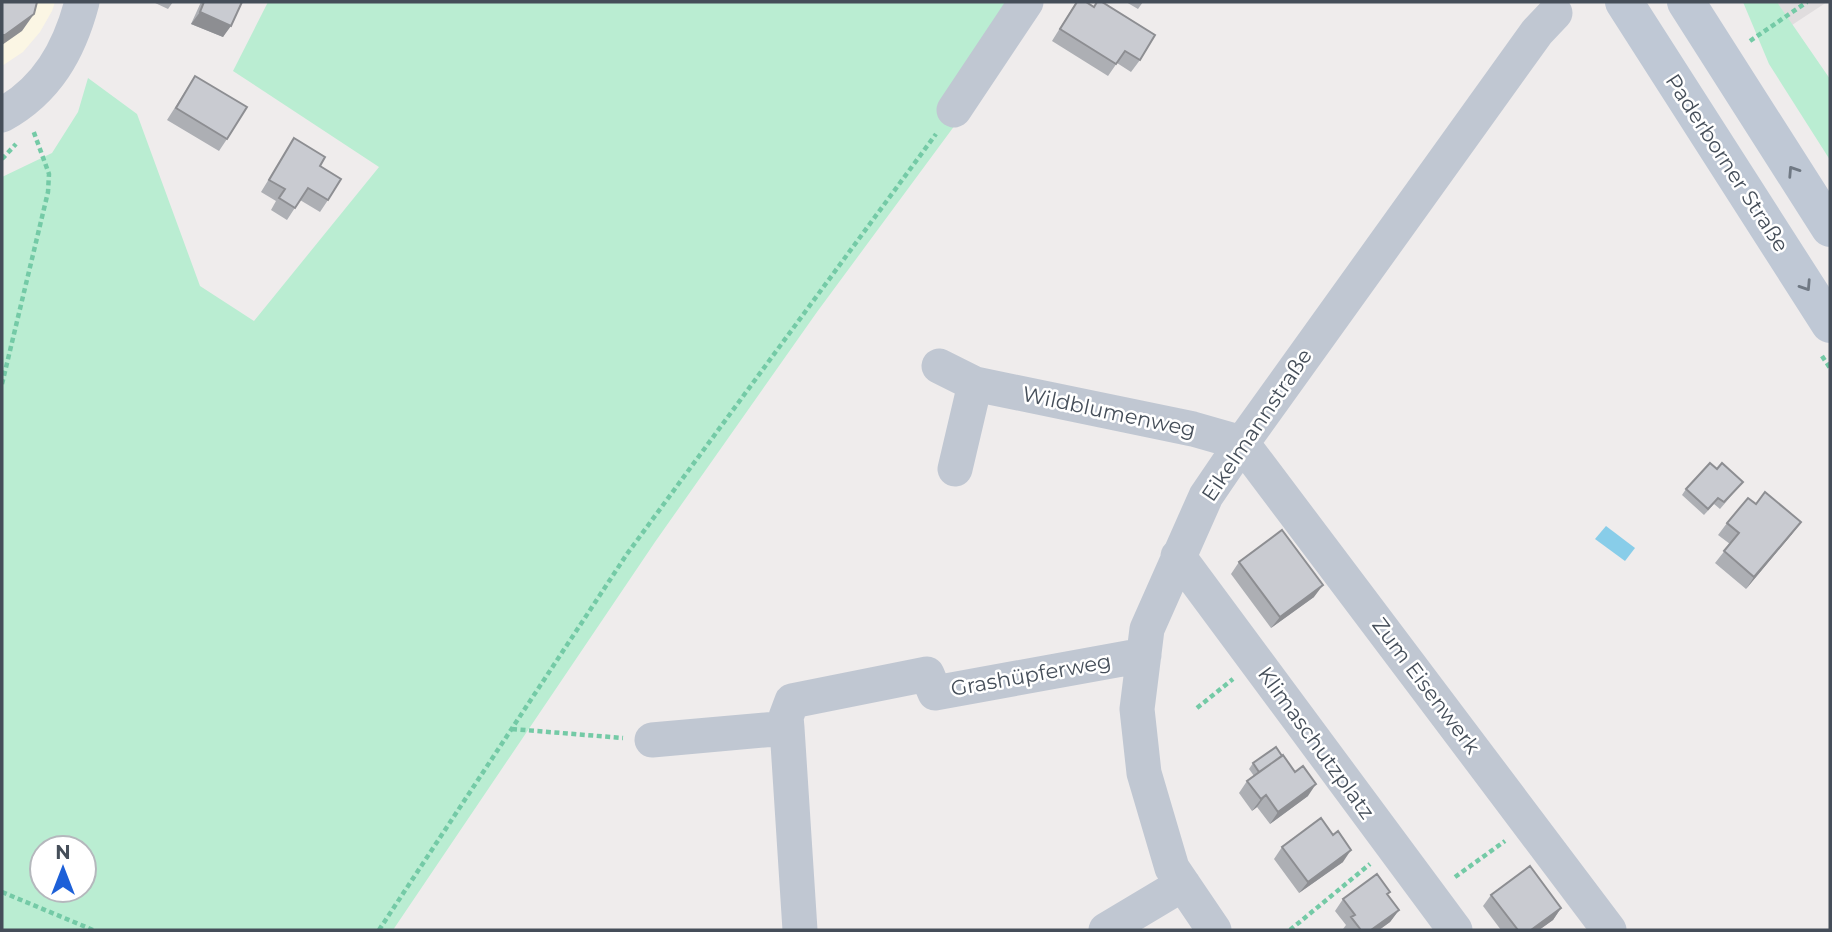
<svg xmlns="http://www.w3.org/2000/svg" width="1832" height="932" font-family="Montserrat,sans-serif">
  <rect width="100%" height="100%" fill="#efecec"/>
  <path fill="#fbf6e4" d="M2,2h53l-3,9 -12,21 -17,20 -21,14z"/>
  <path fill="#e0ddde" d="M1777,2h50l-35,23z"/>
  <path fill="#baedd2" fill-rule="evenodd" d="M268,2h746l-11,58 -186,252 -162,230 -262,388h-391v-753l50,-24 26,-41 10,-34 49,36 63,172 54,35 125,-154 -146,-96zM42,848h42v42h-42z
    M1743,2h34l53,77v81l-61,-96z"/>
  <path fill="#88cde9" d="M1606,526l29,22 -10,13 -30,-22z"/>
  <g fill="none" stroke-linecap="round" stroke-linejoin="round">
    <path stroke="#74caa6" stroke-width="4.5" stroke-dasharray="5 3.5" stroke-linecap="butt" d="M1750,41l57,-39
      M2,159l14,-15
      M1822,356l8,12
      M2,384l46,-192 1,-18 -16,-44
      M1197,708l36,-29
      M512,729l111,9
      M1455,877l50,-36
      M2,892l91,38
      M379,930l248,-376 309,-420
      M1290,930l80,-66"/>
    <path stroke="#c0c7d2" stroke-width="35" d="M954,110l72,-108
      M2,115c45,-25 67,-64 80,-113
      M939,366l36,18 218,45 49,14 367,487
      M955,469l20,-85
      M1178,556l277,374
      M787,728l-1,-11 6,-16 135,-27 8,19 209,-38
      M652,740l135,-12 13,202
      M1106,930l77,-46
      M1214,930l-42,-62 -28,-95 -7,-64 10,-80 59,-133 36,-53 295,-411 18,-19"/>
    <path stroke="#bfc8d5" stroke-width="38" d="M1624,2l206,322
      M1686,2l144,226"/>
  </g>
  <path fill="#adafb4" d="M153,2h20l-5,7z
    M201,2h41l-19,35 -32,-13z
    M1076,2l64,58 -9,12 -14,-9 -9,13 -56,-35z
    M1126,2h17l-5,7z
    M195,76l32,63 -8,12 -52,-31z
    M294,138l26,28 8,34 -8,12 -20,-12 -13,20 -16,-10 5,-9 -15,-9z
    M1717,469l21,19 -18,21 -6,-5 -10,11 -22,-20 4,-6z
    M1727,523l65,11 -46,55 -31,-26 15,-19 -12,-9z
    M1239,562l75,35 -43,31 -40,-54z
    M1253,763l55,33 -38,28 -13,-17 -5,4 -13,-18 8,-12 7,-5 -5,-7z
    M1282,847l61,15 -44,31 -25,-34z
    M1388,895l11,15 -9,12 -11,8h-35l-1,-1 3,-4 -11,-14 8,-12z
    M1491,895l70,13 -8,12 -14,10h-38l-18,-24z"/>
  <path fill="#8d8e92" d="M200,12l31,14 -8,11 -32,-13z
    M34,14l-12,17 -20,14v-10z
    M1801,522l-9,12 -46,55 8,-12z
    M1323,585l-9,12 -43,31 9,-11z
    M1316,784l-8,12 -38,28 8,-12z
    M1266,795l-9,12 -5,4 9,-12z
    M1351,850l-8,12 -44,31 9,-11z
    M1561,908l-8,12 -14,10h-8z
    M1399,910l-9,12 -11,8h-8z"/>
  <path fill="#c9cbd1" stroke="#8d8e92" stroke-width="2" d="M2,2h35l-3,12 -29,21h-3z
    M204,2h38l-11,24 -31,-14z
    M1077,2h9l8,5 3,-5h5l53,33 -15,25 -15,-9 -9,13 -56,-35z
    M195,76l52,31 -20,32 -51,-31z
    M294,138l31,19 -5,9 21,13 -13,21 -20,-12 -13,20 -16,-10 6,-9 -16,-9z
    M1710,463l7,6 5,-6 21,19 -19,20 -6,-4 -10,11 -22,-20z
    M1765,492l36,30 -47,55 -30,-26 15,-18 -12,-10 21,-25 8,6z
    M1282,530l41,55 -43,32 -41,-55z
    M1276,747l6,9 -23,16 -6,-9z
    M1283,755l12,17 8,-6 13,18 -38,28 -12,-17 -5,4 -14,-18z
    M1321,818l12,17 5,-4 13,19 -43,32 -26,-35z
    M1530,866l31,42 -30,22h-13l-27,-35z
    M1377,874l13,18 -3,2 12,16 -28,20h-10l-10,-13 4,-2 -12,-16z"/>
  <defs><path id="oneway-chevron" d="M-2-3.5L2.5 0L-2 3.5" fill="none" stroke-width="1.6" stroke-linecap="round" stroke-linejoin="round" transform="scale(1.75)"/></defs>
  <g stroke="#707984">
    <use href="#oneway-chevron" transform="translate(1793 171) rotate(-123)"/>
    <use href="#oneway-chevron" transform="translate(1806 286) rotate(57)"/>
  </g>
  <g text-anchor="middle" stroke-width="5" stroke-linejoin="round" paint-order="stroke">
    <g font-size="21" fill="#454e59" stroke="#fff">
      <text transform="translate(1727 163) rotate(57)" y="7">Paderborner Straße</text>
      <text transform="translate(1109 412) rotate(12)" y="7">Wildblumenweg</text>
      <text transform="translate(1257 425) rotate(-56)" y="7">Eikelmannstraße</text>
      <text transform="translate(1031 675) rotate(-10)" y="7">Grashüpferweg</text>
      <text transform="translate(1426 686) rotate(53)" y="7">Zum Eisenwerk</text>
      <text transform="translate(1316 743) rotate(54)" y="7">Klimaschutzplatz</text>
    </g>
  </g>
  <rect width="1832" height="932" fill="none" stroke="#454e59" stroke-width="7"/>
  <g transform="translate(63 869)"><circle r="33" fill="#ffffff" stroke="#b5b8bd" stroke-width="2"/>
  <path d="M0-5L12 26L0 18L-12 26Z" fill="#1d60d8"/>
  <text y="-10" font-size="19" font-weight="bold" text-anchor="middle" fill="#454e59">N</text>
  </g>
</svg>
